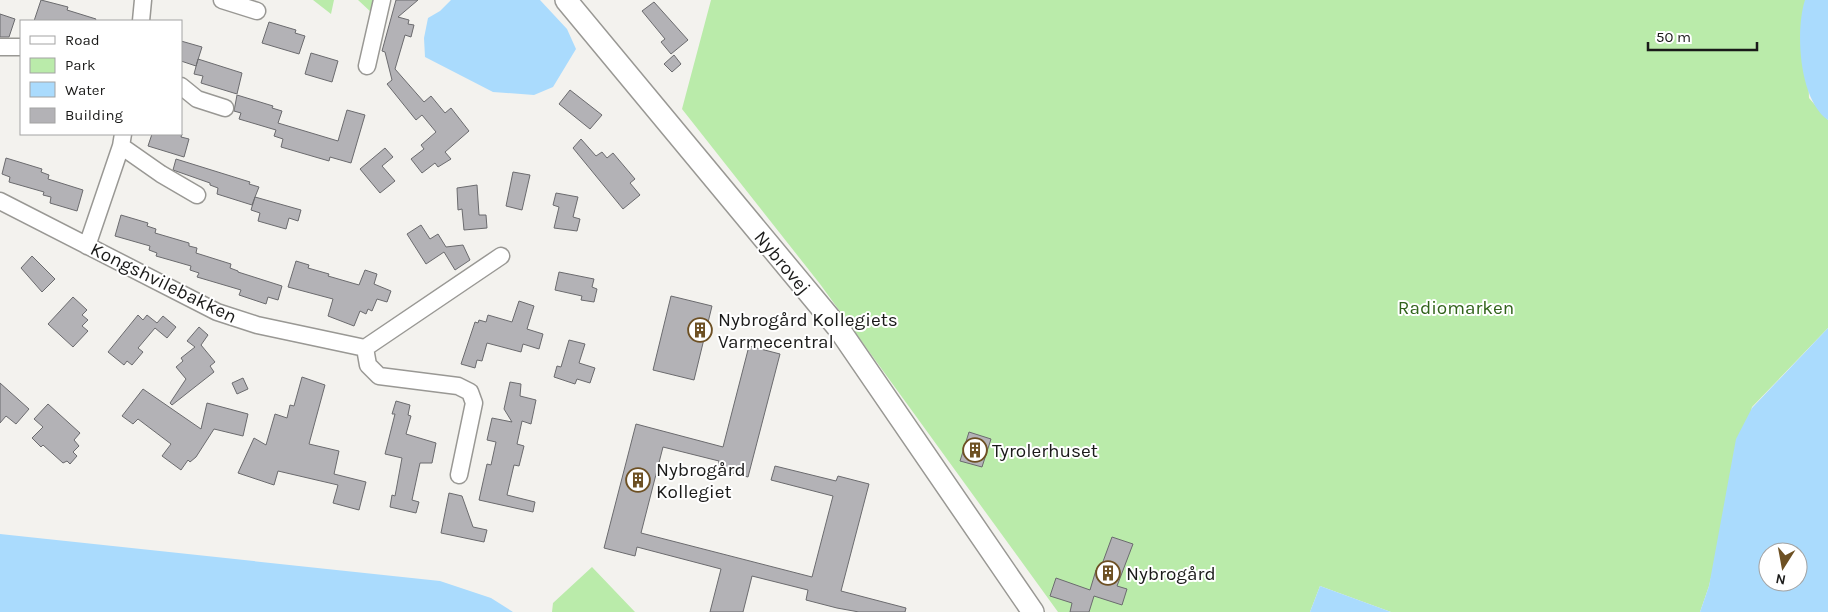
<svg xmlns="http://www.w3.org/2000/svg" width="1828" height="612" font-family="Karla,sans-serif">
  <rect width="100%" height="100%" fill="#f3f2ee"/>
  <path fill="#baebaa" d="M313,0h21l-3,14z
    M358,0h17l-3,13z
    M711,0h1094l4,98 19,22v208l-76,79 -43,179 -9,26h-309l-71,-26 -10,26h-252l-238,-328 -138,-175z
    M592,567l43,45h-83l1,-9z"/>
  <path fill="#aadbfd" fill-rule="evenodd" d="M451,0h89l27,29 9,20 -23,38 -19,8 -41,-3 -68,-35 -1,-19 4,-20 12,-7z
    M1805,0h23v120c-29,-20 -33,-89 -23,-120z
    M1828,328v284h-128l9,-26 27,-147 16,-31zM1768,552h30v30h-30z
    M0,534l440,47 51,17 22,14h-513z
    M1320,586l71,26h-81z"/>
  <path fill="#b3b2b6" stroke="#6b6b6e" d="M41,0l27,7 -1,3 29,9 -1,2h-61z
    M396,0h22l-20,17 11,3 -1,4 6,1 -3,12 -6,-2 -10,34 29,33 7,-6 14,17 6,-5 18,23 -24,21 6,7 -13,8 -3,-4 -13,10 -11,-14 13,-10 -3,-4 15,-13 -14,-17 -6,5 -29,-36 5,-4 -7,-28 -3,-1z
    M654,2l34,38 -17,14 -10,-12 4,-3 -23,-28z
    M0,14l15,5 -6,18h-9z
    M269,22l27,8 -1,3 10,3 -6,18 -37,-11z
    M181,41l21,6 -6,19 -15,-5z
    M311,53l27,8 -6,21 -27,-8z
    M674,55l7,9 -9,8 -8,-8z
    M198,59l44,14 -5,21 -36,-11 2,-7 -9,-2z
    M570,90l32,25 -12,14 -31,-25z
    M237,95l36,11 -1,2 10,3 -4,12 60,18 9,-31 18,5 -14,48 -21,-6 -1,4 -48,-14 2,-8 -9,-3 2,-6 -37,-11 2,-6 -7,-2z
    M152,134h30l-1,3 8,2 -5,18 -36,-11z
    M581,139l15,17 6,-4 5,6 6,-5 22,26 -5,4 10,12 -17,14 -50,-61z
    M385,148l8,9 -11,9 13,15 -15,12 -20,-24z
    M6,158l36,11 -1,3 8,3 -1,4 35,11 -6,21 -27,-8 1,-6 -8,-2 1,-3 -35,-10 1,-5 -8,-3z
    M176,159l74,23 -1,2 10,3 -4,10 46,13 -3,11 -9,-3 -3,11 -28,-8 2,-8 -9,-3 4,-13 -3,8 -35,-11 1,-6 -8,-3v-2l-37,-13z
    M513,172l17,3 -8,35 -16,-4z
    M477,185l2,30h7l1,13 -23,2 -2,-21 -4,1 -1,-22z
    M556,193l22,4 -5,20 7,2 -3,12 -23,-3 5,-21 -6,-2z
    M121,215l27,8 -1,3 9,3 -1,4 34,10v3l8,2 -1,5 35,11 -1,4 8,3v1l44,14 -4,14 -10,-3 -2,7 -27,-9 2,-5 -44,-13 2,-4 -9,-3 1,-4 -35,-10 1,-3 -8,-3 1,-4 -35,-10z
    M421,225l9,14 8,-5 8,13 17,-2 7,15 -15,10 -11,-18 -18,12 -19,-30z
    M32,256l23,23 -13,13 -21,-24z
    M296,261l13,4 -1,3 21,6 -1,2 31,9 6,-15 12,4 -3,10 17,7 -4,11 -10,-3 -5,12 -4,-2 -2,5 -6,-3 -6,15 -26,-10 5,-17 -45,-12z
    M559,272l35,7 -2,8 5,2 -3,13 -13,-2 1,-4 -27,-6z
    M671,296l41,10 -18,74 -41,-10z
    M73,297l14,13 -5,5 6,5 -6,6 6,5 -15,16 -25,-23z
    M519,301l15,5 -7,23 16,5 -4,15 -16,-5 -2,8 -34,-9 -5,18 -5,-1 -2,8 -14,-4 14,-42 3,1 1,-3 7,2 2,-7 24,7z
    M138,315l5,5 4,-5 10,8 6,-7 13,11 -9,11 -12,-10 -17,20 5,4 -11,13 -5,-4 -3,4 -16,-13z
    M199,327l9,8 -7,10 14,17 -5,4 4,6 -42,33 -2,-2 16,-24 -10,-12 7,-6 -2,-3 14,-11 -8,-6z
    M569,340l16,4 -6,19 16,5 -5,15 -13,-4 -2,5 -21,-7 3,-11 4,1z
    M749,346l31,8 -32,123 -31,-8 2,-8 -56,-14 -22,86 171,44 21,-81 -62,-16 4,-14 61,15 2,-5 31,8 -28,107 65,17 -1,4h-46l-22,-4 -31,-8 2,-10 -56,-14 -9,36h-33l11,-43 -84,-22 -2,9 -31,-8 32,-124 87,23z
    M302,377l23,8 -16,59 30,7 -5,23 32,8 -7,28 -26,-7 5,-18 -60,-14 -4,14 -36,-12 16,-35 12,7 9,-31 12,4 3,-13 4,1z
    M243,378l5,11 -11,5 -5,-11z
    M510,382l11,2 -1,12 16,4 -5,24 -9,-3 -5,23 7,2 -5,20 -5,-1 -7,30 28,7 -2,10 -54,-12 8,-36 4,1 5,-23 -9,-2 5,-22 20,4 -8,-13z
    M0,383l29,26 -13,15 -10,-8 -6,7z
    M143,389l58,40 6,-26 41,11 -5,22 -29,-7 -18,28 -6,5 -2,-2 -7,10 -19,-14 9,-12 -33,-25 -5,5 -11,-8z
    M396,401l14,4 -2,10 3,1 -5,18 30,9 -4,20h-12l-8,37 7,2 -3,11 -26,-6 2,-12 3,1 7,-38 -17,-4 10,-40h-3z
    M48,404l32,29 -6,7 5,6 -6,6 4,4 -7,8 -3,-3 -4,2 -20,-18 -2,2 -9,-9 11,-11 -9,-8z
    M969,432l22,7 -9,28 -22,-6z
    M449,493l13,3 11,31 14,3 -3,12 -43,-9z
    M1112,537l21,7 -16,42 10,3 -5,16 -28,-9 -5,16h-19l2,-9 -22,-7 6,-18 34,12 6,-20 5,-3z"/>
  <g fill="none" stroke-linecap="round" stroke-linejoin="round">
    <g stroke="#999894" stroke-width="19">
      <path id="minor" d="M222,0l35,11
        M141,21l2,-21
        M0,47h21
        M367,66l15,-66
        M181,86l16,13 28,9
        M121,146l40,28 36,21
        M0,201l217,111 40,13 108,23 136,-92
        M87,246l34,-100 2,-12
        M365,348l3,17 11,11 79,10 12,6 4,11 -15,72"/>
    </g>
    <g stroke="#999894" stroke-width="24">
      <path id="tertiary" d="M566,0l273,329 194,283"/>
    </g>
    <use href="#minor" stroke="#fff" stroke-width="16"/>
    <use href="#tertiary" stroke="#fff" stroke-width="21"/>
  </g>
  <defs>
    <g id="building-ring" transform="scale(1.25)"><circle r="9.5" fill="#fff" stroke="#6d5023" stroke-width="1.5"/><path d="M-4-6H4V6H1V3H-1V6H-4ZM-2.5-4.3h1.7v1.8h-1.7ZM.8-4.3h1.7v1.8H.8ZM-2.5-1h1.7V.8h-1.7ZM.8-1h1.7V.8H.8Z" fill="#6d5023"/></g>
  </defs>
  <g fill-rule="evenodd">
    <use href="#building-ring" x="700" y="330"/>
    <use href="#building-ring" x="975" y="450"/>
    <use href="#building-ring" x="638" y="480"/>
    <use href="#building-ring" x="1108" y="573"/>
  </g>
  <g text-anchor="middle" stroke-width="4" stroke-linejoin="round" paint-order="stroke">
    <g font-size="19" fill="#1a1a19" stroke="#fff">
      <text transform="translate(783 262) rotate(50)" y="7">Nybrovej</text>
      <text transform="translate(164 282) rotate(26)" y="7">Kongshvilebakken</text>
    </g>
    <g font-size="19" fill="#31631b" stroke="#fff">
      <text x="1456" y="314">Radiomarken</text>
    </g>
    <g font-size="19" fill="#1a1a19" stroke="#fff" text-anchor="start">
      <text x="718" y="326">Nybrogård Kollegiets<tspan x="718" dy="22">Varmecentral</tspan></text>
      <text x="992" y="457">Tyrolerhuset</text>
      <text x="656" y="476">Nybrogård<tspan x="656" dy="22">Kollegiet</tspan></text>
      <text x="1126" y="580">Nybrogård</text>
    </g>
  </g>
  <rect x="20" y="20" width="162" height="115" fill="#ffffff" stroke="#a3a3a3"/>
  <rect x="30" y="36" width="25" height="8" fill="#ffffff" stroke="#a3a3a3"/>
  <text x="65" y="45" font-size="15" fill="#1a1a19">Road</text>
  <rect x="30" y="58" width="25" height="15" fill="#baebaa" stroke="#a3a3a3"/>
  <text x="65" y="70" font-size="15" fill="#1a1a19">Park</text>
  <rect x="30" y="82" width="25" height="15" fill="#aadbfd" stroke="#a3a3a3"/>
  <text x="65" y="95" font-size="15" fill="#1a1a19">Water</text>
  <rect x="30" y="108" width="25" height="15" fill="#b3b2b6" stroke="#a3a3a3"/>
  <text x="65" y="120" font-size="15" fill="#1a1a19">Building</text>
  <g transform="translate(1783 567) rotate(191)"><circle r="24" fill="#ffffff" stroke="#a3a3a3"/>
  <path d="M0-4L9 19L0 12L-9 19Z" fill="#6d5023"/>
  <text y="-8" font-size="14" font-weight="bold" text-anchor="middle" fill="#1a1a19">N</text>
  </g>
  <path d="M1648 42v8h109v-8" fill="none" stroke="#1a1a19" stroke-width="2.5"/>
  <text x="1656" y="42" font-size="15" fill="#1a1a19" stroke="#ffffff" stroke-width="4" paint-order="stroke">50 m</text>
</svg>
